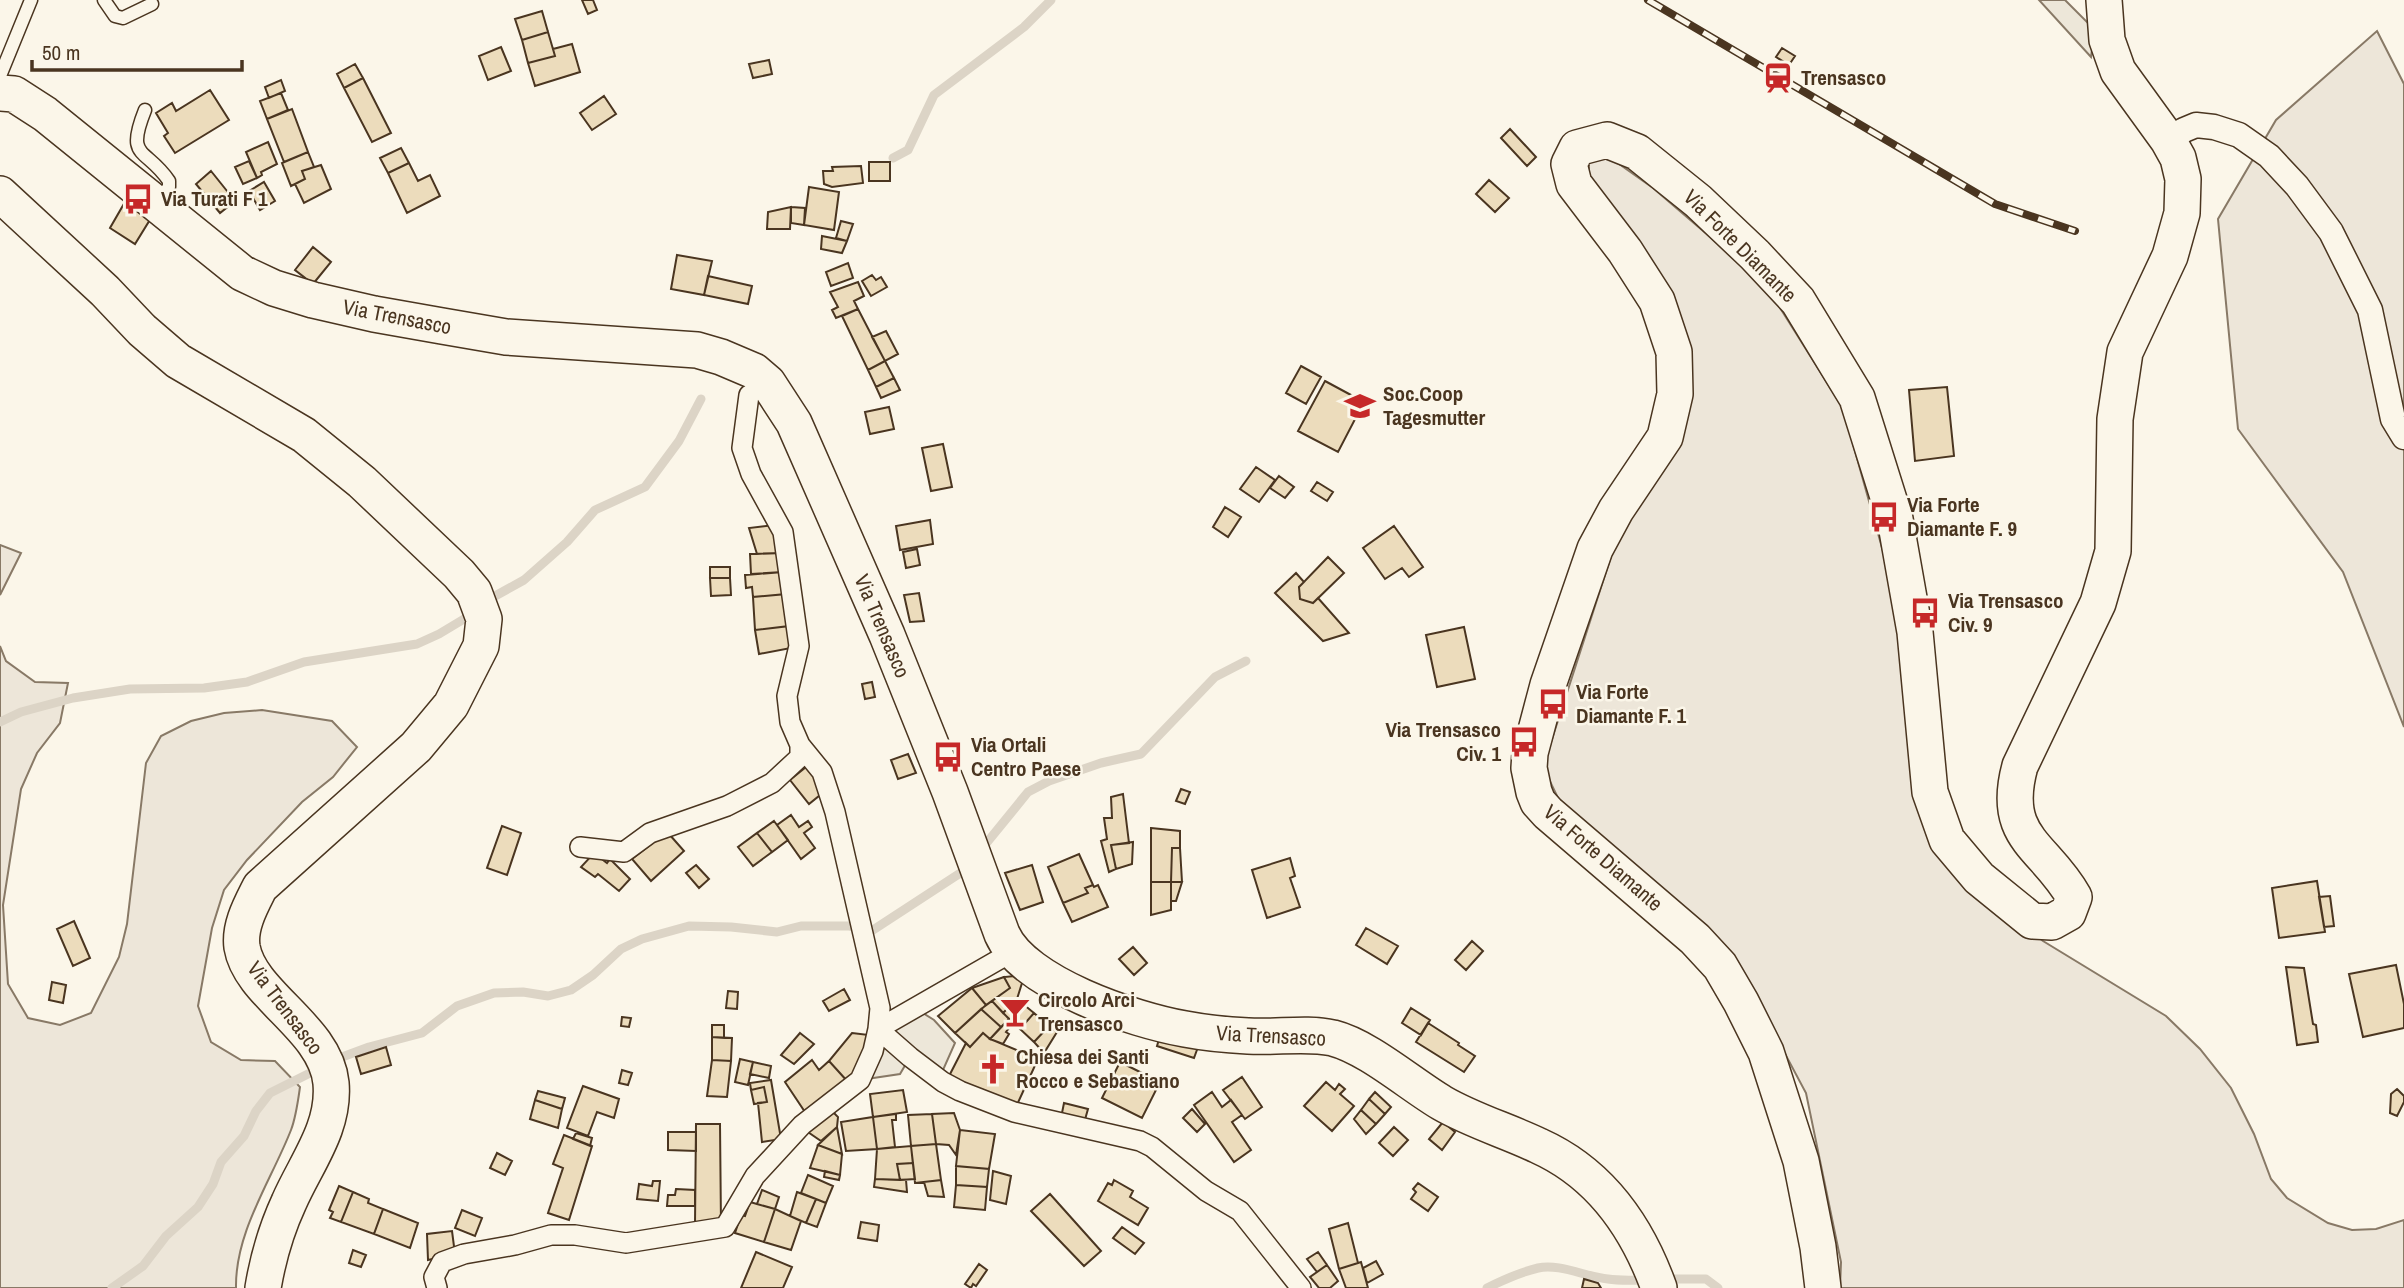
<svg xmlns="http://www.w3.org/2000/svg" width="2404" height="1288" font-family="'Archivo Narrow',sans-serif">
  <rect width="100%" height="100%" fill="#fbf6e9"/>
  <path fill="#ede6d9" stroke="#887966" stroke-width="2" d="M2377,31l27,53v643l-61,-155 -105,-143 -20,-210 58,-99z
    M1589,156l23,3 41,29 112,96 78,124 55,197 50,259 95,77 123,75 34,33 31,39 23,46 17,45 16,19 41,25 24,7 24,-1 28,-9v68h-564l1,-26 -35,-169 -75,-140 -172,-153 -16,-33 82,-254 62,-96 -98,-237z
    M0,545l21,8 -21,42z
    M0,646l6,15 29,21 33,1 -8,40 -23,30 -16,36 -18,116 5,79 20,34 32,7 31,-12 28,-56 8,-33 19,-161 15,-27 30,-15 33,-8 38,-3 70,11 25,26 -24,30 -31,25 -55,58 -23,30 -12,38 -14,78 13,36 30,18 34,1 25,26c-2,14 -4,30 -9,43 -20,51 -56,102 -55,158h-236z"/>
  <path fill="#ede7d9" stroke="#887966" stroke-width="2" d="M2039,0h26l30,30 -4,27z
    M915,1008l19,12 21,23 -12,27 -33,-13 -10,17 -40,6 13,-29z"/>
  <g fill="none" stroke-linecap="round" stroke-linejoin="round">
    <path stroke="#dcd4c6" stroke-width="9" d="M893,158l15,-8 26,-55 90,-68 27,-27
      M486,601l38,-21 43,-38 28,-32 50,-23 34,-46 22,-42
      M0,722l21,-10 52,-14 57,-9 74,-1 43,-6 57,-20 113,-18 22,-10 35,-21
      M980,851l48,-59 21,-11 52,-18 40,-9 74,-77 31,-16
      M334,1060l35,-13 53,-14 35,-27 37,-13 29,-1 25,4 23,-6 22,-15 28,-26 21,-10 47,-13 42,1 46,5 24,-6h48l24,4 95,-62
      M1663,1279h43l12,9
      M112,1288l31,-22 23,-30 32,-29 15,-23 8,-22 23,-26 12,-25 14,-18 48,-24
      M1487,1288c16,-8 34,-16 51,-20 21,-5 48,9 70,11 12,2 25,1 38,1"/>
  </g>
  <path fill="#ecdcbc" stroke="#4a3520" stroke-width="2" d="M582,0h11l4,10 -9,4z
    M542,11l6,21 -26,8 -7,-21z
    M548,32l7,24 -27,7 -6,-23z
    M572,44l8,28 -45,14 -7,-23 27,-7 -2,-7z
    M501,47l10,24 -23,9 -9,-24z
    M1782,48l13,8 -6,9 -13,-8z
    M769,60l3,14 -19,4 -4,-14z
    M355,64l8,14 -19,10 -7,-14z
    M363,78l28,55 -19,9 -28,-54z
    M281,80l4,11 -16,7 -4,-11z
    M210,90l19,30 -54,33 -11,-17 4,-3 -12,-20 16,-10 4,8z
    M281,93l7,17 -21,9 -7,-18z
    M604,96l12,18 -24,16 -12,-17z
    M292,109l16,43 -24,10 -17,-43z
    M1510,129l26,28 -9,9 -26,-28z
    M268,142l9,22 -16,8 1,3 -5,3 -11,-26z
    M401,148l8,15 -21,10 -8,-15z
    M308,152l6,15 -12,4 3,8 -14,7 -9,-23z
    M249,161l8,17 -14,6 -8,-17z
    M869,162h21v19h-21z
    M409,163l9,18 12,-6 10,21 -33,17 -19,-40z
    M321,165l10,24 -27,14 -9,-19 10,-5 -3,-8z
    M861,166l2,17 -31,4 -8,-3 -1,-13h10l-1,-4z
    M211,171l24,30 -15,12 -24,-29z
    M1489,180l20,18 -14,14 -19,-18z
    M264,182l11,19 -15,9 -11,-19z
    M809,187l30,5 -5,38 -30,-5z
    M125,202l26,16 -16,26 -25,-16z
    M791,207l14,1 -1,17 -13,-2z
    M791,207l-1,22h-23l1,-17z
    M841,221l12,3 -6,17 -11,-3z
    M822,236l25,5 -5,12 -21,-4z
    M313,247l18,15 -18,22 -18,-14z
    M677,255l35,6 -8,34 -33,-6z
    M848,263l5,15 -22,8 -5,-14z
    M872,275l4,5 5,-3 6,10 -16,9 -9,-15z
    M708,276l44,10 -4,18 -44,-9z
    M858,282l6,14 -10,5 4,8 -22,9 -4,-8 6,-3 -8,-15z
    M858,309l27,52 -17,9 -26,-54z
    M886,331l12,23 -13,7 -13,-24z
    M885,361l9,17 -18,9 -8,-17z
    M1301,366l20,11 -15,27 -20,-11z
    M894,378l6,12 -19,8 -5,-11z
    M1325,381l39,21 -26,50 -40,-21z
    M1947,387l7,69 -39,5 -6,-71z
    M889,407l5,22 -24,5 -5,-22z
    M943,444l9,43 -21,4 -9,-43z
    M1256,467l19,13 -16,22 -19,-13z
    M1279,476l15,11 -9,11 -15,-10z
    M1317,482l16,10 -6,9 -16,-10z
    M1225,507l16,10 -13,20 -15,-10z
    M930,520l3,24 -33,6 -4,-24z
    M774,525l8,28 -25,1 -8,-26z
    M1394,526l29,41 -14,10 -7,-9 -17,11 -22,-31z
    M917,549l3,16 -14,3 -3,-16z
    M782,553l1,19 -32,2 -1,-20z
    M1328,557l16,16 -31,30 -13,-4 -1,-12z
    M710,567h20v11h-20z
    M783,572l3,22 -33,3 -1,-10 -6,1 -1,-13z
    M1296,573l8,9 -5,5 1,12 13,4 5,-5 31,35 -26,8 -48,-48z
    M710,578h20l1,17 -20,1z
    M919,593l5,28 -14,1 -6,-27z
    M786,594l3,32 -34,4 -2,-33z
    M789,626l2,22 -32,6 -4,-24z
    M1464,627l11,52 -38,8 -11,-52z
    M872,682l3,15 -10,2 -3,-15z
    M908,754l8,19 -18,6 -7,-19z
    M806,767l19,24 -16,13 -19,-24z
    M1181,789l9,3 -5,12 -9,-3z
    M1123,794l6,49 -18,2 5,24 -7,3 -8,-31 6,-2 -3,-21h8l-1,-21z
    M791,815l8,12 9,-6 4,6 -8,6 11,15 -14,11 -24,-34z
    M774,821l14,19 -16,12 -15,-19z
    M502,826l19,7 -14,42 -20,-7z
    M1151,828l29,3v17h-8l-1,34h-20z
    M757,833l15,19 -19,14 -15,-19z
    M669,834l15,17 -33,30 -19,-22 22,-17z
    M1133,842l-1,22 -16,5 -5,-24z
    M1172,848h8l2,34h-11z
    M594,853l13,10 3,-4 20,20 -11,12 -21,-17 -3,3 -14,-10z
    M1079,854l14,31 -8,3 3,5 -25,10 -15,-36z
    M1290,858l5,18 -5,2 10,29 -33,11 -15,-48z
    M696,865l13,14 -10,9 -13,-15z
    M1032,865l11,37 -23,8 -15,-37z
    M2317,881l8,51 -46,6 -7,-50z
    M1151,882h20v28l-20,5z
    M1171,882h11l-6,19h-5z
    M1093,885l1,2 4,-2 10,22 -36,15 -9,-19 25,-10 -3,-5z
    M2330,896l4,30 -10,1 -5,-30z
    M74,921l16,37 -17,8 -16,-37z
    M1366,928l32,18 -11,18 -31,-19z
    M1472,941l11,10 -17,19 -11,-10z
    M1133,947l14,16 -13,12 -15,-16z
    M2396,965l8,39v24l-41,9 -14,-63z
    M2286,967l18,1 9,56 3,1 2,17 -21,3z
    M1015,976l7,7 -5,16 -14,14 -11,-12 18,-13 -6,-11z
    M1004,977l6,11 -24,17 -14,-17z
    M52,982l14,3 -3,18 -14,-3z
    M972,988l14,17 -31,28 -17,-17z
    M844,989l6,11 -21,11 -6,-10z
    M728,991l10,1 -1,17 -11,-1z
    M1017,999l17,14 -14,16 -17,-16z
    M992,1001l17,18 -8,8 -20,-18z
    M1411,1008l19,12 -9,15 -19,-12z
    M981,1009l20,18 -11,12 -7,-6 -13,14 -15,-14z
    M1034,1013l15,13 -15,16 -14,-13z
    M622,1017l9,1 -2,9 -8,-1z
    M1009,1019l4,4 -7,9 3,2 -6,10 -13,-5z
    M1428,1023l31,20 -1,2 17,11 -11,16 -48,-30z
    M712,1025h12v13l-12,-1z
    M1049,1026l8,6 -13,21 -10,-11z
    M800,1033l14,11 -20,20 -13,-9z
    M852,1033l17,2 -7,24 -14,23 -19,-21z
    M983,1033l7,6 48,20 -22,48 -57,-27 -4,8 -9,-6 20,-39 4,4z
    M1160,1036l38,11 -4,11 -37,-12z
    M712,1037l20,1 -1,23 -19,-1z
    M386,1047l5,18 -30,9 -5,-17z
    M740,1059l13,3 -5,23 -13,-3z
    M712,1060l19,1 -4,36 -20,-1z
    M812,1060l7,10 10,-9 19,21 -41,33 -22,-33z
    M753,1062l18,4 -2,12 -19,-4z
    M1120,1062l40,20 -18,36 -40,-20z
    M622,1070l10,3 -4,12 -9,-2z
    M1242,1077l20,30 -17,12 -22,-29z
    M771,1080l10,59 -19,3 -4,-39 9,-1 -3,-15 -13,3 -1,-7z
    M1326,1082l9,8 4,-6 6,5 -5,5 14,12 -22,25 -28,-25z
    M583,1086l36,13 -5,19 -17,-6 -9,24 -21,-8z
    M764,1087l3,15 -13,2 -3,-14z
    M2397,1089l7,7v6l-7,14 -7,-3 1,-19z
    M903,1090l4,22 -34,5 -3,-23z
    M538,1091l27,7 -3,11 -27,-9z
    M1212,1092l10,15 9,-7 11,15 -10,7 19,28 -17,12 -40,-57z
    M1375,1092l16,15 -6,7 -16,-15z
    M1369,1099l16,15 -9,10 -15,-14z
    M535,1100l27,9 -4,19 -28,-9z
    M1064,1103l24,6 -4,14 -23,-5z
    M1192,1109l13,15 -8,8 -14,-14z
    M1361,1110l15,14 -10,10 -12,-15z
    M832,1111l6,6 -1,10 -16,14 -16,-11z
    M954,1113l6,17 -4,25 -7,-10 -13,-1 -4,-30z
    M896,1114v6h-4l3,27 -18,2 -4,-32z
    M932,1114l4,30 -25,2 -3,-31z
    M873,1117l4,32 -31,2 -5,-29z
    M1443,1122l12,10 -13,18 -13,-11z
    M696,1124h24l1,102 -26,-2z
    M837,1127l5,27 -24,-9z
    M1394,1127l14,13 -15,16 -14,-13z
    M960,1130l35,4 -6,35 -33,-3z
    M668,1132h28v19l-28,-1z
    M576,1133l16,5 -2,8 -17,-7z
    M564,1135l28,11 -23,74 -21,-7 15,-45 -10,-4z
    M936,1144l5,36 -26,3 -4,-37z
    M818,1145l24,9 -2,21 -30,-7z
    M911,1146l2,17 -16,1 3,16 -25,-1 2,-30z
    M497,1153l15,8 -7,14 -15,-7z
    M913,1163l2,16 -15,1 -3,-16z
    M956,1166l33,3 -2,18 -31,-2z
    M825,1171l15,4 -1,5 -15,-3z
    M993,1171l18,5 -5,28 -16,-4z
    M808,1175l25,11 -7,17 -25,-10z
    M875,1179l31,1 1,12 -33,-5z
    M941,1180l3,17 -16,-1 -4,-14z
    M1114,1180l19,11 -3,6 18,11 -10,17 -40,-24 10,-18 4,2z
    M653,1181h7l-2,20 -21,-2 2,-15 13,2z
    M1418,1183l20,14 -10,14 -17,-12 5,-7 -3,-3z
    M956,1185l31,2 -2,23 -31,-3z
    M339,1186l14,6 -12,30 -11,-4 3,-6 -4,-2z
    M676,1189l19,1v16h-28l1,-11h7z
    M762,1190l17,7 -4,12 -18,-5z
    M353,1192l16,7 -1,4 15,6 -9,25 -33,-12z
    M797,1192l19,7 -10,24 -16,-7z
    M1050,1194l51,57 -17,15 -53,-55z
    M816,1199l10,4 -9,24 -11,-4z
    M750,1202l25,7 -11,33 -29,-9 6,-18 4,1z
    M383,1209l35,14 -8,25 -36,-14z
    M775,1209l26,12 -10,29 -27,-8z
    M462,1210l20,8 -7,18 -20,-8z
    M861,1222l18,3 -2,16 -19,-3z
    M1348,1223l10,40 -19,6 -10,-40z
    M1122,1227l22,16 -9,11 -22,-16z
    M452,1231l3,23 -27,6 -1,-26z
    M353,1250l13,5 -5,12 -12,-4z
    M756,1252l36,15 -9,21h-42z
    M1318,1252l9,13 -10,7 -10,-13z
    M1376,1261l7,13 -16,9 -4,-15z
    M1361,1262l7,26h-22l-7,-19z
    M979,1264l8,6 -11,16 -3,-2 -2,4 -6,-4z
    M1327,1265l11,16 -8,7h-11l-9,-11z
    M1584,1279l14,4 3,5h-19z"/>
  <g fill="none" stroke-linecap="round" stroke-linejoin="round">
    <g stroke="#4a3520" stroke-width="15">
      <path id="service" d="M104,0l11,16 8,2 29,-14
        M0,76l31,-76
        M145,110c-20,50 1,37 24,71v6l-11,14"/>
    </g>
    <g stroke="#4a3520" stroke-width="22">
      <path id="pedestrian" d="M749,395l-7,53 9,26 32,58 16,114 -12,50 3,26 10,23 22,27 13,40 45,196 -2,21 32,28 33,25 17,9 54,21 126,29 12,6 54,44 34,20 61,77
        M580,847l44,5 26,-19 77,-27 45,-23 28,-26v-12
        M437,1288l-3,-11 8,-15 22,-8 51,-9 36,-10h24l51,8 99,-16 30,-51 47,-51 58,-45 13,-29 5,-22 134,-77"/>
    </g>
    <g stroke="#4a3520" stroke-width="27">
      <path id="minor" d="M2168,140l16,-10 12,-5 18,2 25,8 30,21 28,30 34,46 39,78 23,109 11,18"/>
    </g>
    <g stroke="#4a3520" stroke-width="38">
      <path id="secondary" d="M0,93l14,1 31,20 197,159 32,15 39,12 61,14 68,12 64,11 191,13 24,7 33,14 14,12 26,40 93,212 63,157 52,142c22,50 132,86 183,95 21,4 43,6 63,7 28,2 58,-4 85,2 35,9 77,46 109,65 31,18 66,28 97,43 62,28 98,81 120,142
        M0,194l105,97 37,39 36,31 126,74 58,47 97,92 15,18 10,27 -3,27 -30,59 -35,42 -156,140c-9,18 -21,39 -18,60 8,48 84,81 89,136 4,45 -25,80 -42,119 -13,28 -21,56 -26,86
        M1823,1288l-5,-41 -17,-86 -35,-109 -25,-50 -21,-36 -25,-27 -147,-126 -10,-11 -4,-10 -5,-24 1,-15 18,-68 47,-136 21,-39 49,-73 10,-43 -1,-42 -17,-51 -32,-50 -51,-67 -5,-20 8,-16 30,-8 30,12 61,49 57,54 43,46 59,97 38,121 20,113 15,160 17,48 32,38 53,43 20,1 16,-9 6,-16c-29,-52 -74,-58 -54,-131l78,-163 15,-52 2,-132 10,-67 45,-96 12,-43 1,-34 -5,-21 -10,-18 -50,-69 -11,-31 -3,-40"/>
    </g>
    <use href="#service" stroke="#fbf6e9" stroke-width="12"/>
    <use href="#pedestrian" stroke="#fbf6e9" stroke-width="19"/>
    <use href="#minor" stroke="#fbf6e9" stroke-width="24"/>
    <use href="#secondary" stroke="#fbf6e9" stroke-width="35"/>
    <g stroke="#4a3520" stroke-width="8">
      <path id="rail" d="M1648,0l347,204 80,27"/>
    </g>
    <use href="#rail" stroke="#fbf6e9" stroke-width="5" stroke-dasharray="16" stroke-linecap="butt"/>
  </g>
  <defs>
    <g id="station-bare" transform="scale(2.415)"><path d="M-3-6H3Q5-6 5-4V2Q5 4 3 4L4.5 6H3L1.5 4h-3L-3 6H-4.5L-3 4Q-5 4-5 2V-4Q-5-6-3-6ZM-3.5-4v3h7v-3ZM-3.5 1v1.5H-2V1ZM2 1v1.5H3.5V1Z" fill="#c62828" stroke="#fbf6e9" stroke-width="2.5" paint-order="stroke"/></g>
    <g id="bus-bare" transform="scale(2.415)"><path d="M-5-6H5V4H4V6H2V4H-2V6H-4V4H-5ZM-3.5-4V0h7V-4ZM-3.5 1.2v1.5H-2V1.2ZM2 1.2v1.5H3.5V1.2Z" fill="#c62828" stroke="#fbf6e9" stroke-width="2.5" paint-order="stroke"/></g>
    <g id="school-bare" transform="scale(2.415)"><path d="M0-5L7-2L0 1L-7-2ZM-4 1L0 2.5L4 1V4Q0 6-4 4Z" fill="#c62828" stroke="#fbf6e9" stroke-width="2.5" paint-order="stroke"/></g>
    <g id="bar-bare" transform="scale(2.415)"><path d="M-6-5H6L.8 .8V4.5H3.5V6h-7V4.5H-.8V.8Z" fill="#c62828" stroke="#fbf6e9" stroke-width="2.5" paint-order="stroke"/></g>
    <g id="church-bare" transform="scale(2.415)"><path d="M-1.2-6h2.4v3.5h3.3v2.4h-3.3V6h-2.4V-.1h-3.3v-2.4h3.3Z" fill="#c62828" stroke="#fbf6e9" stroke-width="2.5" paint-order="stroke"/></g>
  </defs>
  <g fill-rule="evenodd">
    <use href="#station-bare" x="1778" y="78"/>
    <use href="#bus-bare" x="138" y="199"/>
    <use href="#school-bare" x="1360" y="406"/>
    <use href="#bus-bare" x="1884" y="517"/>
    <use href="#bus-bare" x="1925" y="613"/>
    <use href="#bus-bare" x="1553" y="704"/>
    <use href="#bus-bare" x="1524" y="742"/>
    <use href="#bus-bare" x="948" y="757"/>
    <use href="#bar-bare" x="1015" y="1012"/>
    <use href="#church-bare" x="993" y="1069"/>
  </g>
  <g text-anchor="middle" stroke-width="5" stroke-linejoin="round" paint-order="stroke">
    <g font-size="21" font-weight="bold" fill="#4a3520" stroke="#fbf6e9" text-anchor="start">
      <text x="1801" y="85">Trensasco</text>
      <text x="161" y="206">Via Turati F 1</text>
      <text x="1383" y="401">Soc.Coop<tspan x="1383" dy="24">Tagesmutter</tspan></text>
      <text x="1907" y="512">Via Forte<tspan x="1907" dy="24">Diamante F. 9</tspan></text>
      <text x="1948" y="608">Via Trensasco<tspan x="1948" dy="24">Civ. 9</tspan></text>
      <text x="1576" y="699">Via Forte<tspan x="1576" dy="24">Diamante F. 1</tspan></text>
      <text x="1501" y="737" text-anchor="end">Via Trensasco<tspan x="1501" dy="24">Civ. 1</tspan></text>
      <text x="971" y="752">Via Ortali<tspan x="971" dy="24">Centro Paese</tspan></text>
      <text x="1038" y="1007">Circolo Arci<tspan x="1038" dy="24">Trensasco</tspan></text>
      <text x="1016" y="1064">Chiesa dei Santi<tspan x="1016" dy="24">Rocco e Sebastiano</tspan></text>
    </g>
    <g font-size="21" fill="#4a3520" stroke="#fbf6e9">
      <text transform="translate(1740 246) rotate(45)" y="7">Via Forte Diamante</text>
      <text transform="translate(397 317) rotate(11)" y="7">Via Trensasco</text>
      <text transform="translate(882 626) rotate(67)" y="7">Via Trensasco</text>
      <text transform="translate(1603 858) rotate(41)" y="7">Via Forte Diamante</text>
      <text transform="translate(285 1008) rotate(53)" y="7">Via Trensasco</text>
      <text transform="translate(1271 1036) rotate(3)" y="7">Via Trensasco</text>
    </g>
  </g>
  <path d="M32 60v10h210v-10" fill="none" stroke="#4a3520" stroke-width="3.5"/>
  <text x="42" y="60" font-size="21" fill="#4a3520" stroke="#fbf6e9" stroke-width="5" paint-order="stroke">50 m</text>
</svg>
